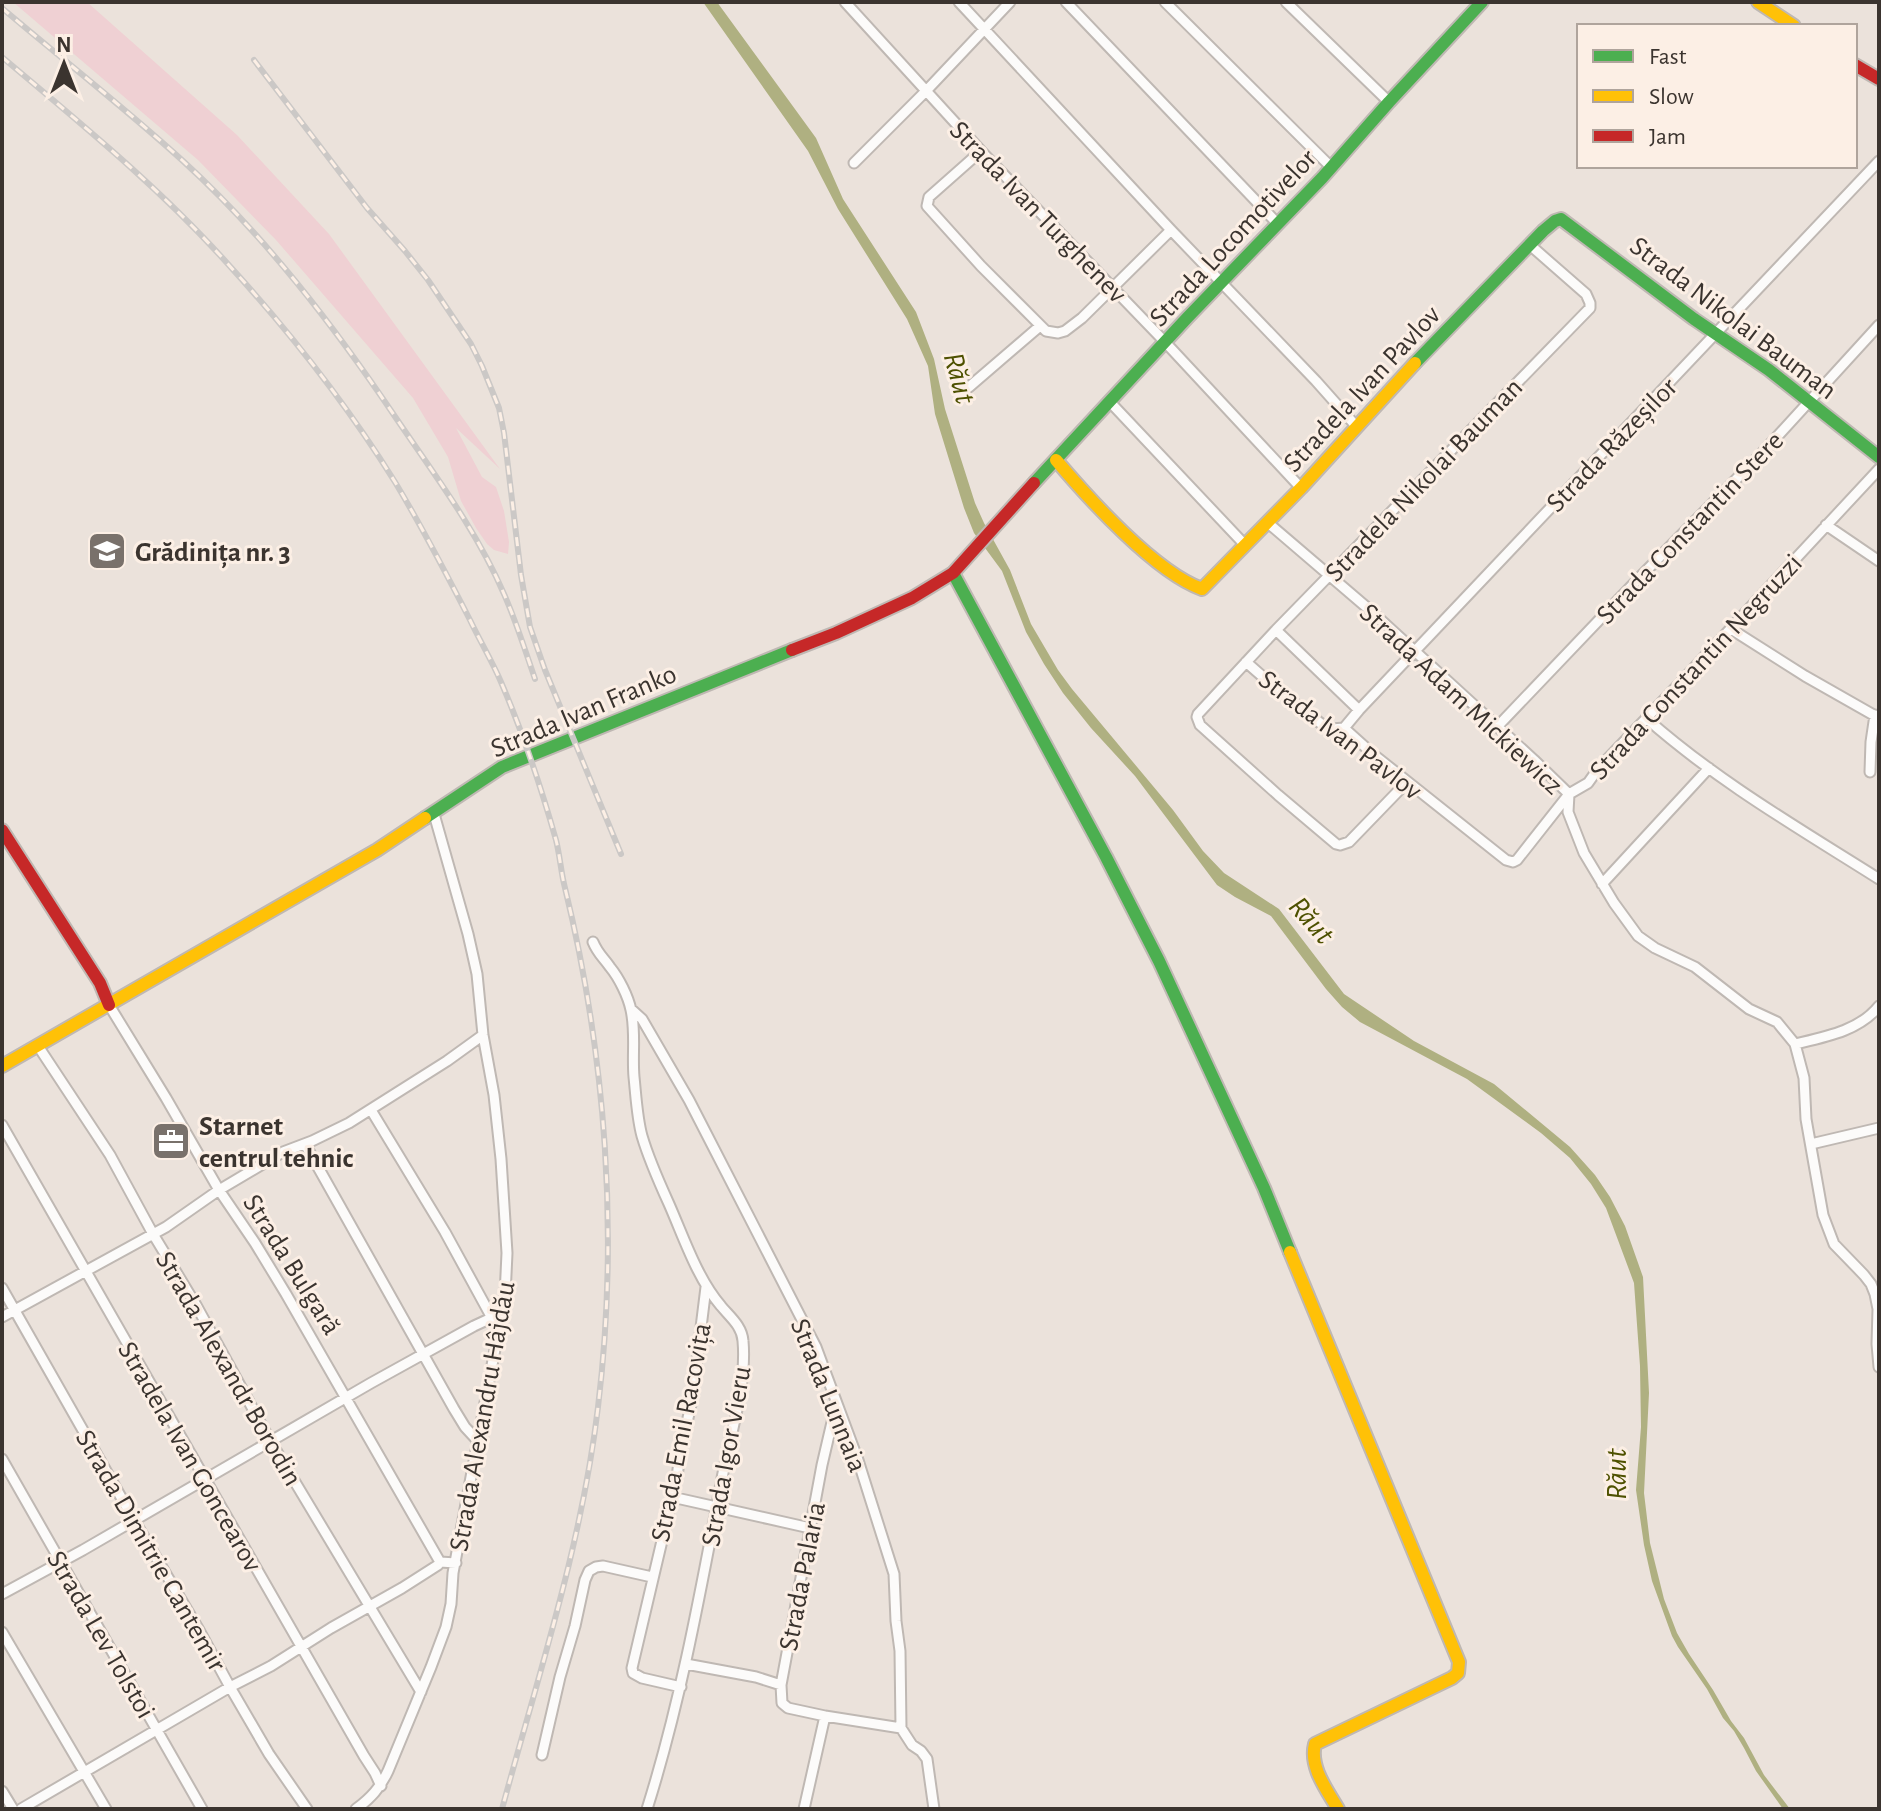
<svg xmlns="http://www.w3.org/2000/svg" width="1881" height="1811" font-family="'Alegreya Sans',sans-serif">
  <rect width="100%" height="100%" fill="#ebe2db"/>
  <path fill="#efd0d3" d="M13,2h74l150,133 92,99 171,235 -44,-41 26,49 14,10 8,24 5,31 -1,12 -14,-4 -7,-6 -11,-16 -15,-27 -13,-44 -35,-59 -137,-158 -78,-80z"/>
  <path fill="#afb081" d="M703,2h14l99,136 27,61 73,113 18,47 11,50 30,94 9,20 26,47 21,54 27,46 14,19 101,121 30,41 21,22 55,36 65,85 70,47 80,43 76,63 25,28 15,22 15,29 18,51 6,116 -5,100 6,50 14,56 13,34 12,21 24,36 18,31 13,17 20,37 26,34h-7l-27,-38 -12,-23 -10,-17 -11,-13 -16,-29 -29,-42 -6,-11 -20,-55 -8,-36 -8,-55 5,-63 -1,-61 -6,-83 -28,-75 -15,-24 -21,-26 -29,-25 -74,-54 -107,-57 -18,-15 -16,-18 -55,-73 -36,-19 -18,-12 -82,-109 -44,-48 -28,-35 -19,-29 -18,-32 -24,-61 -28,-38 -10,-25 -29,-94 -7,-48 -21,-47 -69,-110 -30,-58z"/>
  <g fill="none" stroke-linecap="round" stroke-linejoin="round">
    <g stroke="#bfb8b3" stroke-width="13">
      <path id="street" d="M845,2l136,149 184,191 136,146
        M959,2l212,228 145,151 40,45
        M1066,2l212,222
        M1165,2l166,165
        M1286,2l103,100
        M981,151l-52,46 -2,9 54,60 65,65 12,2 7,-2 17,-13 89,-88
        M854,163l72,-72 84,-89
        M969,387l71,-61
        M1110,402l135,143
        M1267,522l104,89 163,149 35,34 -1,18 16,41 30,50 24,33 17,12 40,19 54,42 28,13 18,22 9,34 2,41 17,96 11,29 30,31 7,9 4,10 3,15 -1,35 2,23
        M1826,525l53,36
        M1731,629l74,47 74,42
        M1276,630l83,80
        M1246,662l33,29 45,35 8,3 12,-1 30,27 132,105 7,2 4,-2 52,-66 19,-11 10,-14 83,-87 198,-213
        M1646,718c71,63 154,111 233,161
        M1497,727l145,-152 121,-123 116,-127
        M1344,728l15,-18c173,-183 346,-366 520,-549
        M1870,772l1,-30 4,-27
        M1407,782l-58,60 -9,3 -4,-1 -58,-49 -78,-70 -3,-8 1,-3 78,-84 314,-322v-5l-4,-9 -56,-49
        M1602,884l107,-116
        M593,942c5,12 10,15 17,25 9,11 18,29 21,43 5,22 1,45 3,67 2,19 3,41 8,59 7,24 17,46 27,68 15,34 28,74 52,102 9,11 21,20 22,35 4,43 -13,95 -21,137 -21,111 -41,223 -75,331
        M109,1005l57,93 53,92 36,53 31,51 154,268
        M631,1009l11,10 47,81 127,247 42,113 36,114 2,47 4,30 1,77 11,17 9,6 6,8 7,50
        M1795,1044c30,-7 64,-13 84,-38
        M38,1046l72,109 43,79 43,71 75,137 150,250
        M371,1110l74,122 47,86
        M2,1125l362,631 11,17 6,13
        M305,1144l149,265 11,18 12,13
        M1811,1144l68,-16
        M2,1288l132,232 65,110 31,57 39,67 38,55
        M2,1317l164,-90 53,-37 64,-38 29,-11 37,-18 98,-62 36,-26
        M836,1405l-14,60 -41,220 1,18 6,5 37,8 76,12
        M2,1459l200,350
        M672,1497l138,31
        M2,1594l81,-44 288,-167 103,-57 28,-13
        M2,1632l104,177
        M686,1664l70,13 25,8
        M681,1687l-39,-9 -9,-5 -1,-5 45,-191 3,-23 12,-54 14,-113
        M542,1755l18,-78 15,-51 10,-46 4,-9 7,-4 7,-1 49,11
        M2,1791l11,18
        M21,1809l209,-122 41,-21 60,-38 71,-40 36,-23 2,-3 16,1
        M356,1809c15,-11 24,-21 32,-38l43,-104 15,-40 5,-23 2,-31 52,-277 2,-43 -6,-94 -7,-64 -11,-60 -6,-61 -9,-40 -34,-120
        M804,1809l21,-93"/>
    </g>
    <g stroke="#bfb8b3" stroke-width="16">
      <path id="fast" d="M1415,363l128,-132 12,-10 6,-2 133,100 75,51 110,87
        M1034,483l153,-165 135,-140 67,-76 93,-100
        M953,573l153,284 53,104 105,227 26,64
        M425,818l77,-51 290,-117"/>
    </g>
    <g stroke="#bfb8b3" stroke-width="16">
      <path id="slow" d="M1758,2l36,24
        M1056,460c33,39 99,112 146,129l99,-101 114,-125
        M2,1066l375,-216 48,-32
        M1290,1252l169,410 -1,11 -6,5 -137,66c-6,23 12,46 23,65"/>
    </g>
    <g stroke="#bfb8b3" stroke-width="16">
      <path id="jam" d="M1855,65l24,14
        M792,650l44,-17 76,-35 41,-25 81,-90
        M2,830l98,153 9,22"/>
    </g>
    <use href="#street" stroke="#fcfbfa" stroke-width="9"/>
    <use href="#fast" stroke="#4caf50" stroke-width="12"/>
    <use href="#slow" stroke="#ffc107" stroke-width="12"/>
    <use href="#jam" stroke="#c62828" stroke-width="12"/>
    <g stroke="#cbc8c6" stroke-width="6">
      <path id="rail" d="M2,8c60,51 123,100 181,153 82,75 151,165 213,257 38,56 81,113 108,176 12,27 21,56 31,85
        M2,57c78,66 157,130 225,206 62,68 119,140 168,219 27,45 51,91 75,138 10,21 22,41 31,62 22,51 40,105 55,158 4,16 5,33 9,48 41,169 54,346 33,519 -16,137 -60,269 -96,402
        M254,60l113,148 38,43 23,29 43,64 11,22 17,42 5,25 17,142 9,52 15,43 76,184"/>
    </g>
    <use href="#rail" stroke="#fcefe5" stroke-width="3" stroke-dasharray="9" stroke-linecap="butt"/>
  </g>
  <defs>
    <g id="school-square" transform="scale(2)"><rect x="-9" y="-9" width="18" height="18" rx="4" fill="#79716b" stroke="#fcefe5"/><path d="M0-5L7-2L0 1L-7-2ZM-4 1L0 2.5L4 1V4Q0 6-4 4Z" fill="#fff"/></g>
    <g id="office-square" transform="scale(2)"><rect x="-9" y="-9" width="18" height="18" rx="4" fill="#79716b" stroke="#fcefe5"/><path d="M-6-3h4V-5.5h4V-3h4V5H-6ZM-1-4.5V-3h2v-1.5ZM-6 0V1H6V0Z" fill="#fff"/></g>
  </defs>
  <g fill-rule="evenodd">
    <use href="#school-square" x="107" y="551"/>
    <use href="#office-square" x="171" y="1141"/>
  </g>
  <g text-anchor="middle" stroke-width="6" stroke-linejoin="round" paint-order="stroke">
    <g font-size="28" fill="#3b342f" stroke="#fcefe5">
      <text transform="translate(1039 211) rotate(46)" y="10">Strada Ivan Turghenev</text>
      <text transform="translate(1232 237) rotate(-47)" y="10">Strada Locomotivelor</text>
      <text transform="translate(1734 317) rotate(37)" y="10">Strada Nikolai Bauman</text>
      <text transform="translate(1361 388) rotate(-47)" y="10">Stradela Ivan Pavlov</text>
      <text transform="translate(1611 444) rotate(-46)" y="10">Strada Răzeșilor</text>
      <text transform="translate(1423 479) rotate(-46)" y="10">Stradela Nikolai Bauman</text>
      <text transform="translate(1689 527) rotate(-46)" y="10">Strada Constantin Stere</text>
      <text transform="translate(1695 666) rotate(-47)" y="10">Strada Constantin Negruzzi</text>
      <text transform="translate(1462 698) rotate(43)" y="10">Strada Adam Mickiewicz</text>
      <text transform="translate(583 710) rotate(-23)" y="10">Strada Ivan Franko</text>
      <text transform="translate(1341 734) rotate(37)" y="10">Strada Ivan Pavlov</text>
      <text transform="translate(293 1264) rotate(58)" y="10">Strada Bulgară</text>
      <text transform="translate(230 1368) rotate(60)" y="10">Strada Alexandr Borodin</text>
      <text transform="translate(830 1395) rotate(68)" y="10">Strada Lunnaia</text>
      <text transform="translate(481 1416) rotate(-80)" y="10">Strada Alexandru Hâjdău</text>
      <text transform="translate(680 1432) rotate(-79)" y="10">Strada Emil Racovița</text>
      <text transform="translate(191 1456) rotate(60)" y="10">Stradela Ivan Goncearov</text>
      <text transform="translate(725 1456) rotate(-80)" y="10">Strada Igor Vieru</text>
      <text transform="translate(152 1550) rotate(60)" y="10">Strada Dimitrie Cantemir</text>
      <text transform="translate(801 1576) rotate(-79)" y="10">Strada Palaria</text>
      <text transform="translate(102 1634) rotate(60)" y="10">Strada Lev Tolstoi</text>
    </g>
    <g font-size="28" font-weight="bold" fill="#3b342f" stroke="#fcefe5" text-anchor="start">
      <text x="135" y="561">Grădinița nr. 3</text>
      <text x="199" y="1135">Starnet<tspan x="199" dy="32">centrul tehnic</tspan></text>
    </g>
    <g font-size="30" font-style="italic" fill="#4e5100" stroke="#fcefe5">
      <text transform="translate(960 378) rotate(75)" y="10">Răut</text>
      <text transform="translate(1312 920) rotate(49)" y="10">Răut</text>
      <text transform="translate(1616 1474) rotate(-90)" y="10">Răut</text>
    </g>
  </g>
  <rect width="1881" height="1811" fill="none" stroke="#3b342f" stroke-width="8"/>
  <rect x="1577" y="24" width="280" height="144" fill="#fcefe5" stroke="#afa49c" stroke-width="2"/>
  <rect x="1593" y="50" width="40" height="12" fill="#4caf50" stroke="#afa49c" stroke-width="2"/>
  <text x="1649" y="64" font-size="24" fill="#3b342f">Fast</text>
  <rect x="1593" y="90" width="40" height="12" fill="#ffc107" stroke="#afa49c" stroke-width="2"/>
  <text x="1649" y="104" font-size="24" fill="#3b342f">Slow</text>
  <rect x="1593" y="130" width="40" height="12" fill="#c62828" stroke="#afa49c" stroke-width="2"/>
  <text x="1649" y="144" font-size="24" fill="#3b342f">Jam</text>
  <g transform="translate(64 64)" stroke="#fcefe5" stroke-width="6" paint-order="stroke">
  <path d="M0-6L14 30L0 20L-14 30Z" fill="#3b342f"/>
  <text y="-12" font-size="22" font-weight="bold" text-anchor="middle" fill="#3b342f">N</text>
  </g>
</svg>
